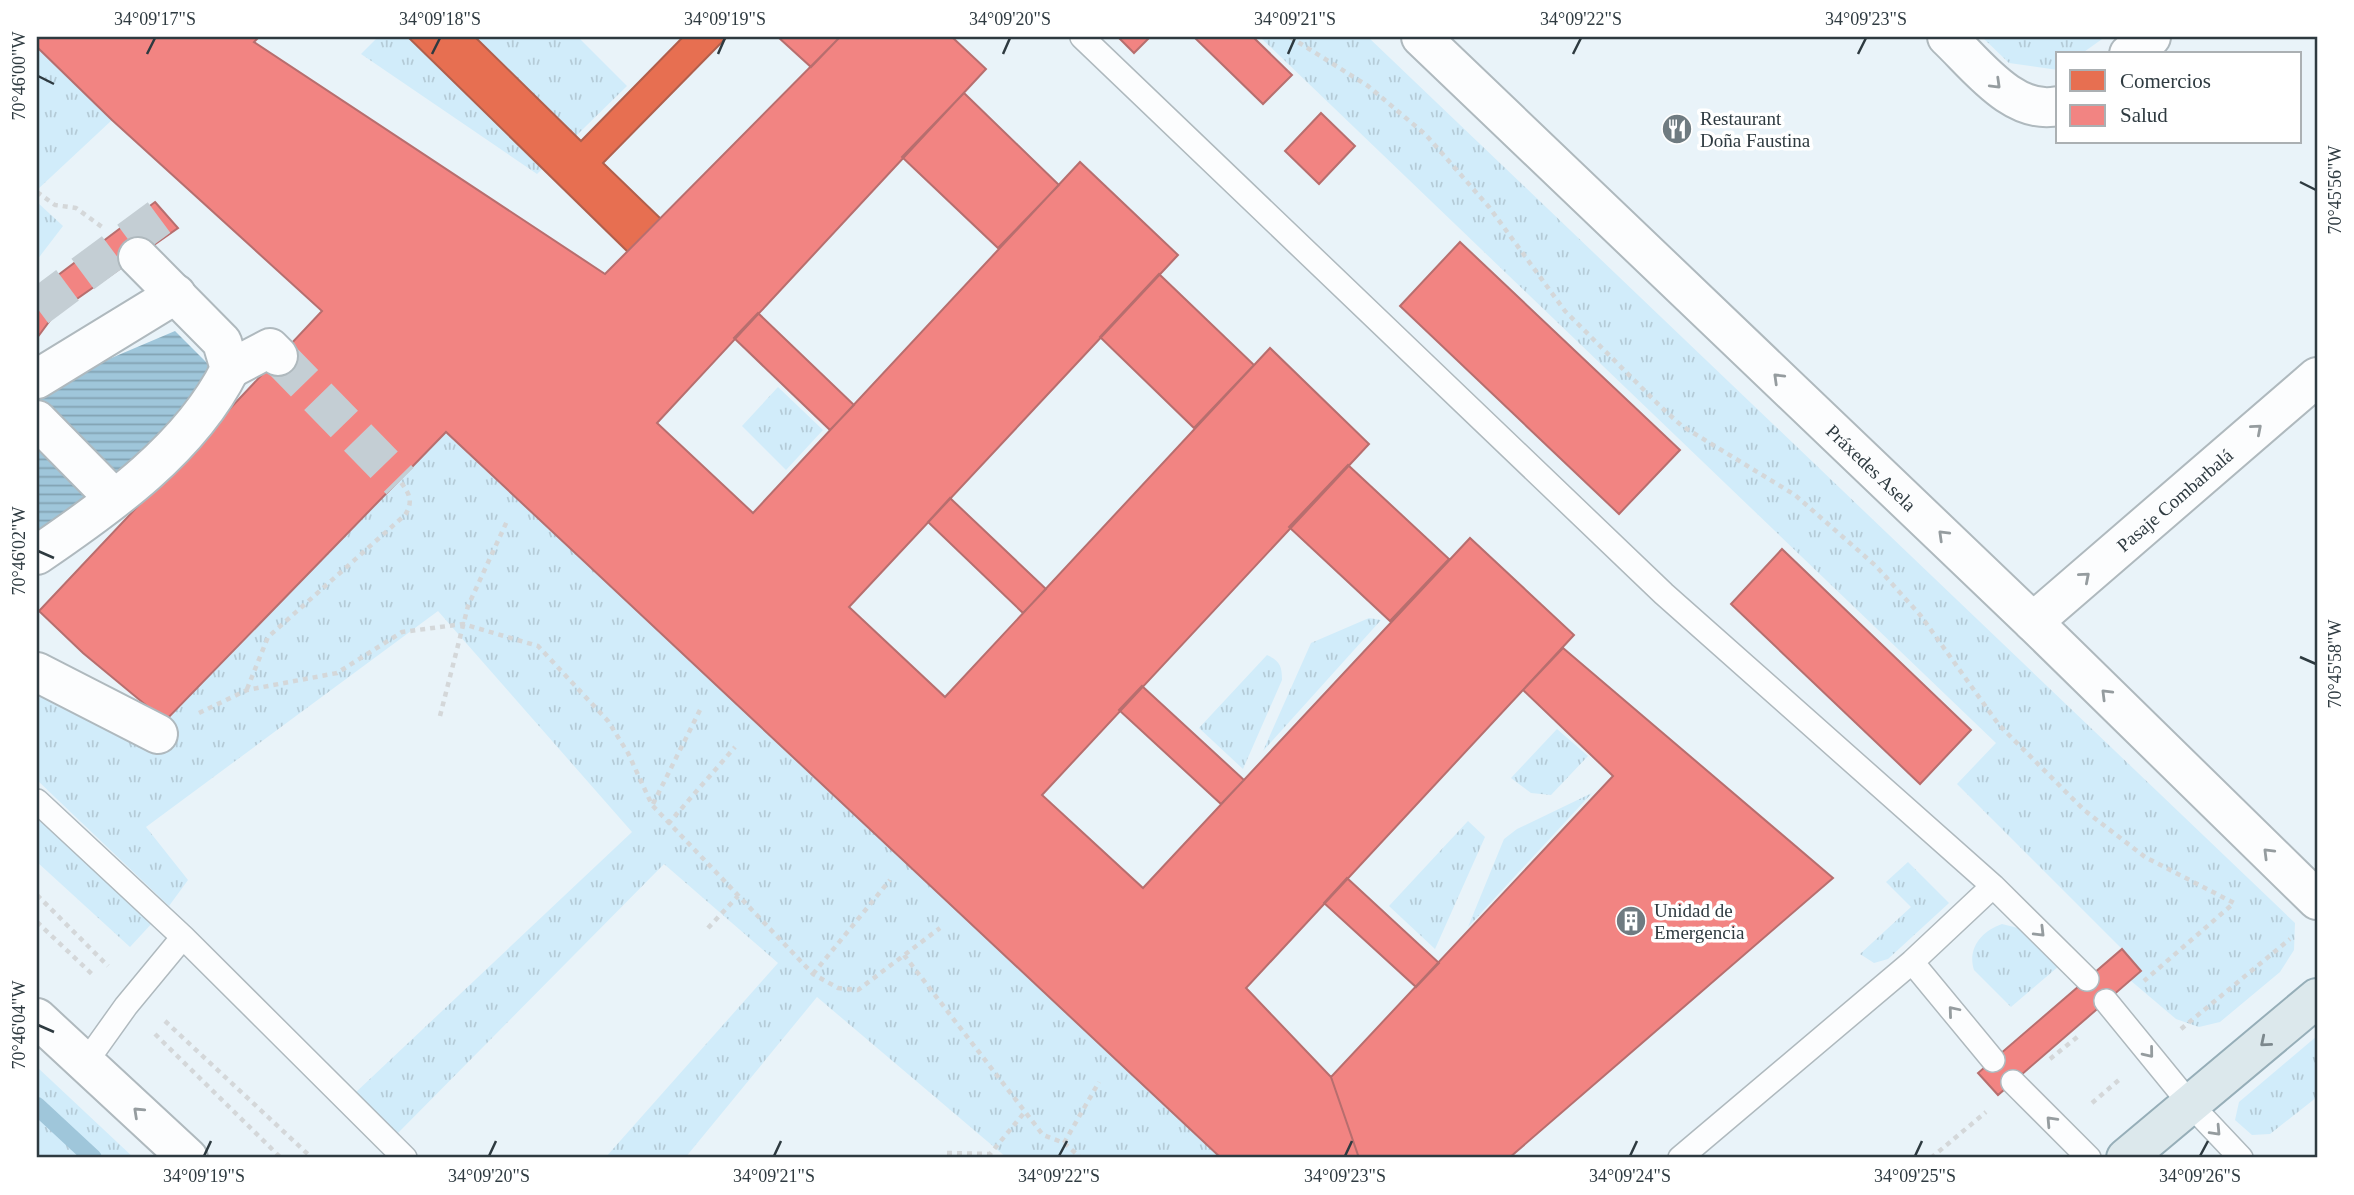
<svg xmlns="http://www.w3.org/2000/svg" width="2354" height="1195" font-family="'Times New Roman',serif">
  <defs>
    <pattern id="grass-tufts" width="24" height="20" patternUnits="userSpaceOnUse" patternTransform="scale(1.75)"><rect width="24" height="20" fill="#d1ecfa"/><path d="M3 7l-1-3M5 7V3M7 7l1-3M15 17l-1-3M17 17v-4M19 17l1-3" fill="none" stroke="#b4cbd7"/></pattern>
    <pattern id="water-rules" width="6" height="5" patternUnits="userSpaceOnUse" patternTransform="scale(1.75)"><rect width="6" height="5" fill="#9fc6da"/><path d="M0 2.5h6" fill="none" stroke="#82a2b2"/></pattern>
  </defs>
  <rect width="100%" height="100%" fill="#e9f3f9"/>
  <path fill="url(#grass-tufts)" d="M378,37h200l49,49 -90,88 -176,-120z
    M1260,37h108l927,886 -1,27 -14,22 -60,50 -21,5 -23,-8 -46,-39 11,-9 -19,-22 -165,-165 39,-41z
    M1982,37h123l-24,17h-23v16l-49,-7z
    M37,47l75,73 -75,70z
    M37,202l26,24 -26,34z
    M778,387l45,43 -37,40 -44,-44z
    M446,432l775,726h-214l-190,-161 -132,161h-80l173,-195 -114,-99 -269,272 -41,-42 278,-262 -194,-221 -292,216 42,53 -19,26 -132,-126v-106l128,47z
    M1369,618l12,2 -118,131 48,-108z
    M1267,655c13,6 15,11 15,25l-39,89 -44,-41z
    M1557,729l31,27 -37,39 -20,-2 -20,-15z
    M1592,793l-124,134 36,-88 13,-10z
    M37,813l117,108 -24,26 -93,-85z
    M1468,821l17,16 -50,112 -46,-43z
    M1908,862l41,41 -61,56 -14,4 -14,-9 51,-47 -25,-25z
    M2002,924l20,5 37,37 -48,41 -37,-37c-7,-22 8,-39 28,-46z
    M2317,1036v61l-47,37 -18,1 -17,-15 4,-18z
    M37,1067l97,91h-97z"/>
  <path fill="url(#water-rules)" d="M175,331l44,44 -29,45 -79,60 -74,-73v-11l20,-15z
    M37,438l57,52 -57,47z"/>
  <path fill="#e76f51" stroke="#b05f4c" stroke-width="2" d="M408,37h67l106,104 102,-104h44l-124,126 58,56 -33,33z"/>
  <path fill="#f28482" stroke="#b76e6e" stroke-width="2" d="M37,37h222l-5,5 351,232 235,-237h112l34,32 -329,354 96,90 327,-351 98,93 -329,352 96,90 325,-349 99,96 -327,351 101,93 327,-350 104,97 -328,353 85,89 28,81h-138l-775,-726 -281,289 -82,-68 -44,-42 283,-300 -210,-191 -75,-73z
    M778,37h62l-29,30z
    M1118,37h32l-16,16z
    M1194,37h59l39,38 -29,29z
    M964,93l95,92 -61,63 -96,-91z
    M1321,113l34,33 -36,38 -34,-33z
    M155,202l23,26 -124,87 -17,23v-47z
    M1460,242l220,208 -61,64 -219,-208z
    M1159,274l95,91 -60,63 -94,-91z
    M758,313l96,92 -24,25 -96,-92z
    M1348,465l101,94 -59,62 -101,-94z
    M950,498l96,91 -23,24 -95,-91z
    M1782,549l189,181 -51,54 -189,-180z
    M1563,648l270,230 -324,280h-150l-28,-81 282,-301 -90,-86z
    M1142,686l102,94 -23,24 -102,-94z
    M1347,878l92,85 -23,24 -92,-84z
    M2122,949l19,22 -143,124 -20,-22z"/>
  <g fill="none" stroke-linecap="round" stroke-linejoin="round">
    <path stroke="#9fc6da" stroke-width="18" d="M37,1106l56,52"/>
    <path stroke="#c4ced4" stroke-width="38" stroke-dasharray="38 19" stroke-linecap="butt" d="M37,308l128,-95
      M278,356l122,125"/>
    <g stroke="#afb9be" stroke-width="26">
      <path id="lane" d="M1082,37l582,557 329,292 94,93
        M37,801l146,136
        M1912,962l81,98
        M2106,1001l85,104 50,53
        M86,1062l40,-56 57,-69 222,221
        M2013,1082l76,76
        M1680,1158l232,-196 81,-76"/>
    </g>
    <g stroke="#afb9be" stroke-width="42">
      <g id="street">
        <path d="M1947,37c29,27 66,79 111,69"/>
        <path d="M2129,54l22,-17"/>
        <path d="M230,369l40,-21 8,8"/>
        <path d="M37,379l139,-85"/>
        <path d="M37,420l77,78"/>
        <path d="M37,555c72,-49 154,-107 193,-186l-8,-27 -84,-85"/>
        <path id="s1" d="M2033,622l284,-245"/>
        <path d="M37,672l121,62"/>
        <path d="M37,1018l151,140"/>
      </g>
    </g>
    <g stroke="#afb9be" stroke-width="42">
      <g id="secondary">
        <path id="s2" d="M1421,37l612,585 284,278"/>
      </g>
    </g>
    <g stroke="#96aeb8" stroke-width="42">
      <path id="primary" d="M2126,1158l191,-160"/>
    </g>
    <path stroke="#d4d7d9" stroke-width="4.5" stroke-dasharray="5 5" stroke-linecap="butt" d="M1290,37l78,49 58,49 63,72 76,104 97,97 20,18 113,69 81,71 45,50 78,109 85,85 61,47 89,46 -90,78
      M37,192l18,13 21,3 26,19
      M247,689l21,-52 137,-122c9,-14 4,-22 -5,-34
      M199,713l48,-23 90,-17 65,-41 61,-8 75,22 70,75 20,32 24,52 161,169 25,14 20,2 82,-62
      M440,716l28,-110 40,-87
      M653,804l48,-96
      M668,824l67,-77
      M37,895l71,71
      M37,922l58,55
      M708,928l30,-32
      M904,955l139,180 21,8 17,15
      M813,974l77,-94
      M165,1021l147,137
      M2181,1029l109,-90
      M155,1034l126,124
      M2050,1059l31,-25
      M2092,1103l28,-24
      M1064,1143l35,-61
      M947,1153l43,1 34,-41
      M1931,1158l55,-46"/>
    <use href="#lane" stroke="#fcfdfe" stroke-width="23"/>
    <use href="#street" stroke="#fcfdfe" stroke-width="38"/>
    <use href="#secondary" stroke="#fcfdfe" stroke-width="38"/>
    <use href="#primary" stroke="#dce8ec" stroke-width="38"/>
  </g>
  <defs><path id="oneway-chevron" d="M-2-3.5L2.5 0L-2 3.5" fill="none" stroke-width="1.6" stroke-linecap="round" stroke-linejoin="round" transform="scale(1.75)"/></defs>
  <g stroke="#959c9f">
    <use href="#oneway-chevron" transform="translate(1996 84) rotate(44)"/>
    <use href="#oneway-chevron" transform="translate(1778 378) rotate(-136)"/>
    <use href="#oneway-chevron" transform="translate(2257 429) rotate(-41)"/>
    <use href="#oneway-chevron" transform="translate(1943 535) rotate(-136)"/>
    <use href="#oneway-chevron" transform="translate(2085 577) rotate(-41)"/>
    <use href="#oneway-chevron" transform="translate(2106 694) rotate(-135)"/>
    <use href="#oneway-chevron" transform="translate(2268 853) rotate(-135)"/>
    <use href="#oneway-chevron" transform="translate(2040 932) rotate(45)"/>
    <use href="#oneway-chevron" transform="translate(1953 1011) rotate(-130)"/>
    <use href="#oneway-chevron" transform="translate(2149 1053) rotate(51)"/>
    <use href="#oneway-chevron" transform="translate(138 1112) rotate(-137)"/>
    <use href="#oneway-chevron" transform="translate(2051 1121) rotate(-133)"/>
    <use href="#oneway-chevron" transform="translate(2216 1131) rotate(47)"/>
  </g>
  <use stroke="#7c888d" href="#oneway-chevron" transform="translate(2265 1042) rotate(140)"/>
  <path fill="none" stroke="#2e3a40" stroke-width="2.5" d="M147,54l8,-16M432,54l8,-16M718,54l7,-16M1003,54l7,-16M1288,54l7,-16M1573,54l8,-16M1858,54l8,-16M38,76l16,8M2300,182l16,8M38,551l16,7M2300,657l16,7M38,1025l16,7M204,1156l7,-15M489,1156l7,-15M774,1156l7,-15M1059,1156l8,-15M1345,1156l7,-15M1630,1156l7,-15M1915,1156l7,-15M2200,1156l8,-15"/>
  <defs>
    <g id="restaurant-disc" transform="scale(1.575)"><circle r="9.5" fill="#6f7b81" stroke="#fff"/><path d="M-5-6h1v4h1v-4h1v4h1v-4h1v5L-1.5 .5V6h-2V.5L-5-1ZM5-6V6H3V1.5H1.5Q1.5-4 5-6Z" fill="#fff"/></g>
    <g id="building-disc" transform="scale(1.575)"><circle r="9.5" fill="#6f7b81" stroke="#fff"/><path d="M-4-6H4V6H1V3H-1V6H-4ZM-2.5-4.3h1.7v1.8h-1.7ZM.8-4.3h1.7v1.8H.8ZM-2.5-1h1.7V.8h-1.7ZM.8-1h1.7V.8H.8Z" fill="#fff"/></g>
  </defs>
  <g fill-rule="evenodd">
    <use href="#restaurant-disc" x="1677" y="129"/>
    <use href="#building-disc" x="1631" y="921"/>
  </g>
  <g text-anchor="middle" stroke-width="7" stroke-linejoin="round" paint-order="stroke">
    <g font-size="19" fill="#2e3a40" stroke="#fff" text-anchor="start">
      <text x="1700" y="125">Restaurant<tspan x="1700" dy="22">Doña Faustina</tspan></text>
      <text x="1654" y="917">Unidad de<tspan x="1654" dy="22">Emergencia</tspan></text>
    </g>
    <g font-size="19" fill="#2e3a40" stroke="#fff">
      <text dy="7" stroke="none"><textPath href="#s2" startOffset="623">Práxedes Asela</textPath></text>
      <text dy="7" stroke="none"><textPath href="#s1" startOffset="187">Pasaje Combarbalá</textPath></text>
    </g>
  </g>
  <rect width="2354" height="1195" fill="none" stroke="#ffffff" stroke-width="77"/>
  <rect x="2056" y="52" width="245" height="91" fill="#ffffff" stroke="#abb0b3" stroke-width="2"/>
  <rect x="2070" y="70" width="35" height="21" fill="#e76f51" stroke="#abb0b3" stroke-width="2"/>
  <text x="2120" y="88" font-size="21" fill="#2e3a40">Comercios</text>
  <rect x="2070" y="105" width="35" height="21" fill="#f28482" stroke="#abb0b3" stroke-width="2"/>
  <text x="2120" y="122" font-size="21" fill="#2e3a40">Salud</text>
  <rect x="38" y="38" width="2278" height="1118" fill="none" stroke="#2e3a40" stroke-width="2.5"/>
  <g font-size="18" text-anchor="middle" fill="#2e3a40">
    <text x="155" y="25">34°09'17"S</text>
    <text x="440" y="25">34°09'18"S</text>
    <text x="725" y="25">34°09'19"S</text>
    <text x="1010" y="25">34°09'20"S</text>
    <text x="1295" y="25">34°09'21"S</text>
    <text x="1581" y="25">34°09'22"S</text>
    <text x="1866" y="25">34°09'23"S</text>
    <text transform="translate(19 76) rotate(-90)" y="6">70°46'00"W</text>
    <text transform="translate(2335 190) rotate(-90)" y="6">70°45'56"W</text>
    <text transform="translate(19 551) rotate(-90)" y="6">70°46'02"W</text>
    <text transform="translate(2335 664) rotate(-90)" y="6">70°45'58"W</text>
    <text transform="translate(19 1025) rotate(-90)" y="6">70°46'04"W</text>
    <text x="204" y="1182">34°09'19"S</text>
    <text x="489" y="1182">34°09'20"S</text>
    <text x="774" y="1182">34°09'21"S</text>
    <text x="1059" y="1182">34°09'22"S</text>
    <text x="1345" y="1182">34°09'23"S</text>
    <text x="1630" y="1182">34°09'24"S</text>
    <text x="1915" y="1182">34°09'25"S</text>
    <text x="2200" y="1182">34°09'26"S</text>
  </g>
</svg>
